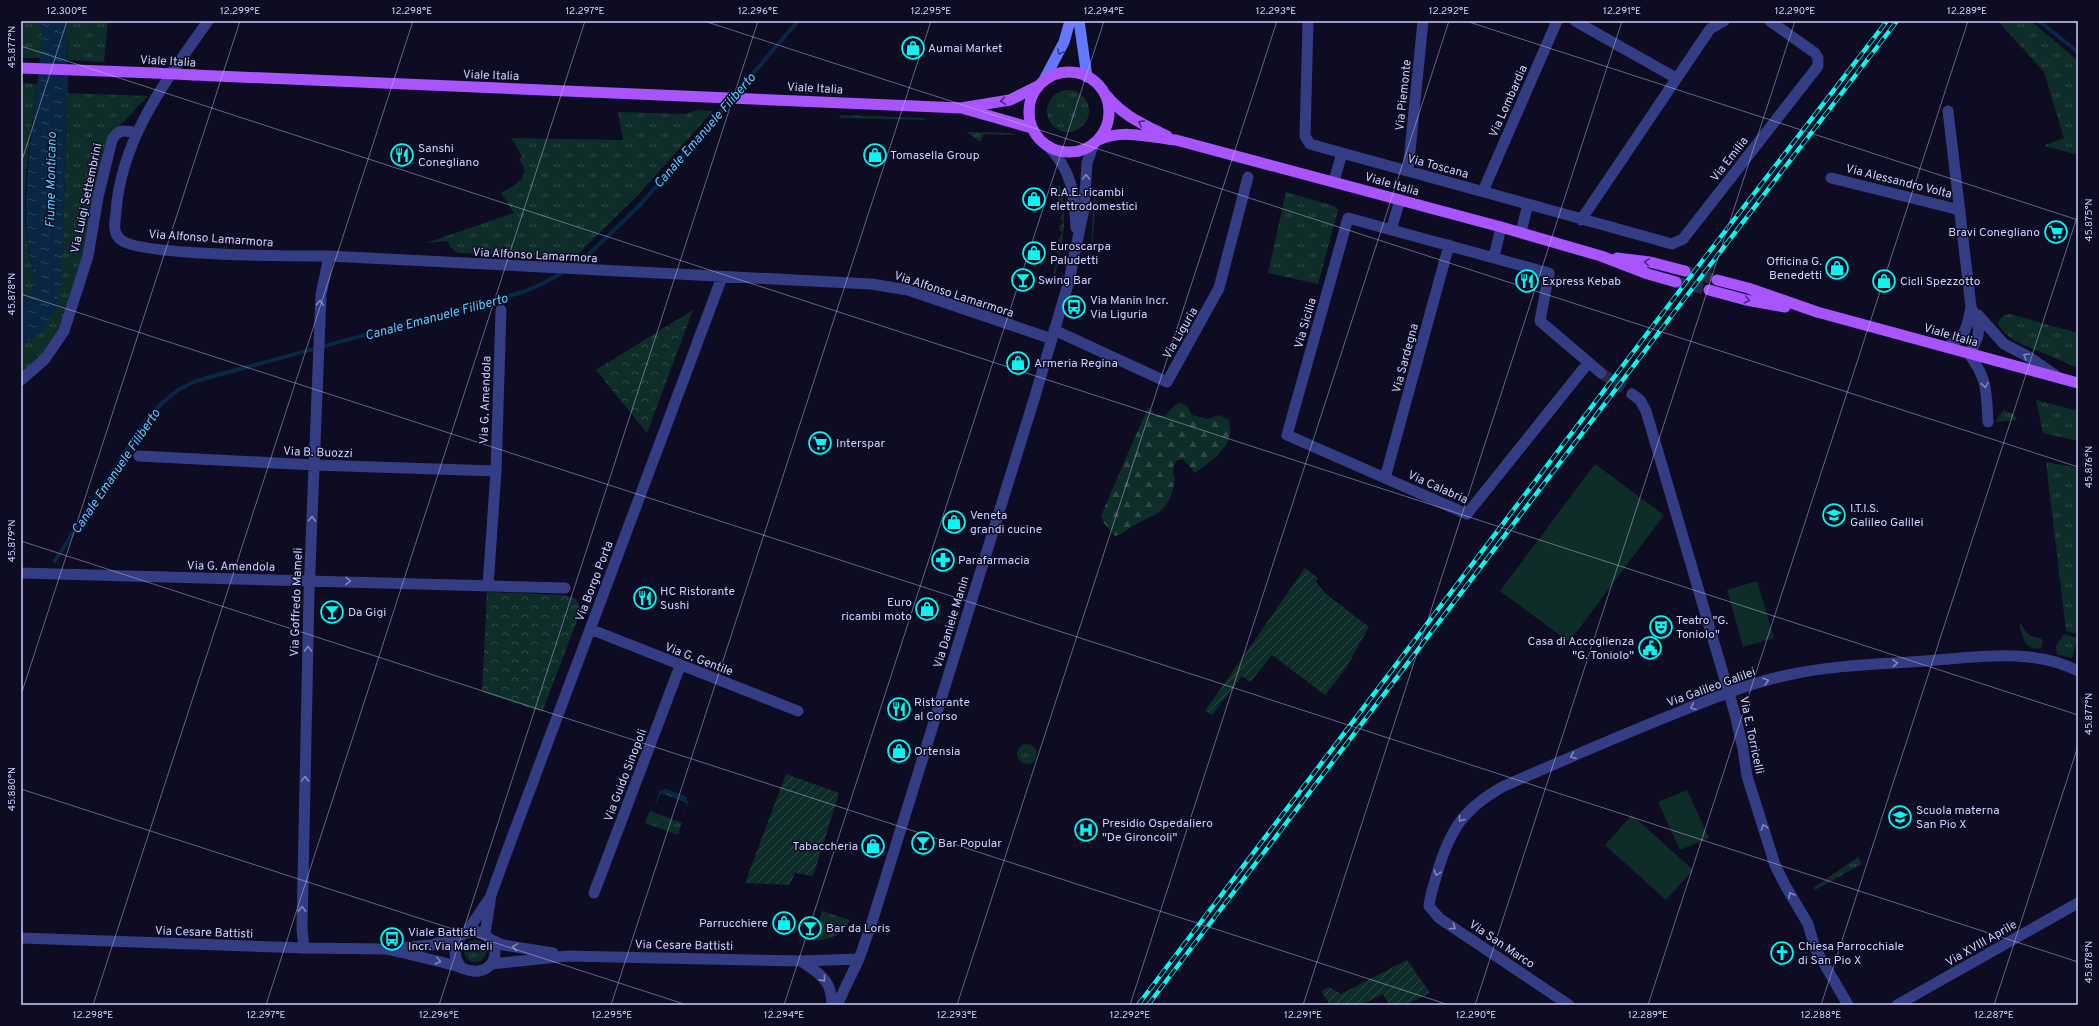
<svg xmlns="http://www.w3.org/2000/svg" width="2099" height="1026" font-family="Overpass,sans-serif">
  <defs>
    <pattern id="grass-tufts" width="24" height="20" patternUnits="userSpaceOnUse"><rect width="24" height="20" fill="#0f2d28"/><path d="M3 7l-1-3M5 7V3M7 7l1-3M15 17l-1-3M17 17v-4M19 17l1-3" fill="none" stroke="#314a48"/></pattern>
    <pattern id="forest-firs" width="22" height="20" patternUnits="userSpaceOnUse"><rect width="22" height="20" fill="#0f2d28"/><path d="M5 1l3.5 6h-7zM16 11l3.5 6h-7z" fill="#314a48"/></pattern>
    <pattern id="park-crowns" width="20" height="18" patternUnits="userSpaceOnUse"><rect width="20" height="18" fill="#0f2d28"/><path d="M2 6a3 3 0 1 1 6 0M12 15a3 3 0 1 1 6 0" fill="none" stroke="#314a48"/></pattern>
    <pattern id="garden-furrows" width="10" height="10" patternUnits="userSpaceOnUse"><rect width="10" height="10" fill="#0f2d28"/><path d="M-1 1l2-2M0 10L10 0M9 11l2-2" fill="none" stroke="#314a48"/></pattern>
    <pattern id="water-ripples" width="26" height="14" patternUnits="userSpaceOnUse"><rect width="26" height="14" fill="#082745"/><path d="M2 4q2-2 4 0t4 0M15 11q2-2 4 0t4 0" fill="none" stroke="#2b4561"/></pattern>
  </defs>
  <rect width="100%" height="100%" fill="#0d0c23"/>
  <path fill="url(#grass-tufts)" d="M21,21h21l-1,37h-20z
    M67,21h41l-4,41 -36,-2z
    M1998,21h33l47,40v94l-33,-9v-1l19,-7 -20,-66z
    M21,83l16,1c-6,51 -17,106 -10,158 3,25 16,45 -6,65z
    M1047 111a21 21 0 1 1 42 0a21 21 0 1 1-42 0Z
    M68,93l80,3 -30,32 -28,98 -19,81 -20,39 -30,30v-30l20,-14 20,-46z
    M696,110l17,1 -74,83 -64,63 -117,-4 -9,-7 -1,-5 -22,2 88,-30 -13,-20c15,-9 32,-15 18,-34l3,-3 -11,-18 112,2 -5,-28 68,2z
    M840,115l84,3 1,2 -86,-2z
    M967,132l42,1 8,2 -33,-1 -4,8z
    M1060,186c8,30 3,60 -5,89l-2,-2 6,-18 -3,-3 5,-8 -3,-4 4,-7 -3,-4 4,-7 -3,-3 3,-6 -3,-4 2,-5 -4,-4 2,-5 -3,-2 -1,-6z
    M1286,192l48,14 4,4 -20,74 -50,-11z
    M1094,195h2l-4,53 -1,-1z
    M2010,314l68,19v35l-63,-27c-7,-5 -14,-10 -17,-19l6,-7z
    M2036,400l42,11v30l-35,-8z
    M2003,410l11,4 3,6 -22,2z
    M2046,462l32,6v166l-12,-3z
    M2020,624l10,12 10,2 3,3 -2,7c-15,4 -20,-13 -21,-24z
    M2064,634l13,4 -5,20 -15,-4 -1,-8z
    M1017 754a10 10 0 1 1 20 0a10 10 0 1 1-20 0Z
    M650,811l32,12 -4,12 -33,-12z
    M1858,857l4,7 -47,26 -2,-2z
    M822,911l28,9c-9,16 -19,19 -37,21z
    M464 951a11 11 0 1 1 22 0a11 11 0 1 1-22 0Z"/>
  <path fill="url(#forest-firs)" d="M1179,402l8,4 5,9 15,4 12,-4 10,5c0,4 2,9 1,13 -1,17 -23,31 -35,40l-12,-14 -7,2c-7,15 1,14 -2,24 -7,31 -20,28 -43,42 -6,3 -8,7 -16,9l-11,-13 -3,-7 47,-109 8,8 8,1z"/>
  <path fill="url(#park-crowns)" d="M693,310l-46,123 -51,-63z
    M487,592l77,3 11,3 4,6v12l-37,96 -60,-20z"/>
  <path fill="url(#garden-furrows)" d="M1305,568l13,10 -2,4 9,11 44,34 -23,41 -21,27 -53,-40 -22,27 -8,-6 -30,39 -7,-4z
    M786,774l53,19 -25,81 -2,2 -17,-3 -5,12 -45,-2z
    M1407,960l23,33 -25,12h-16l-6,-11 -22,11h-31l-9,-14 8,-4 12,7z"/>
  <path fill="#0f2d28" d="M1595,464l69,51 -95,127 -69,-51z
    M1757,581l17,57 -31,9 -16,-57z
    M1687,790l22,48 -29,12 -22,-48z
    M1632,815l61,55 -27,30 -61,-55z"/>
  <path fill="url(#water-ripples)" d="M42,21h25l1,72 -7,193 -5,22 -15,24 -20,14v-39c21,-19 10,-41 6,-65 -1,-7 0,-14 -1,-21 -1,-68 14,-133 16,-200z
    M664,788l23,9 -1,3 3,1 -6,15 4,-13 -26,-10 -6,12 5,-15 3,1z"/>
  <g fill="none" stroke-linecap="round" stroke-linejoin="round">
    <path stroke="#082745" stroke-width="4" d="M2039,21l39,31
      M572,266l13,-8 55,-53 158,-184
      M55,561l66,-103 28,-41 13,-14 16,-13 18,-9 327,-89 19,-8 23,-13"/>
    <path stroke="#2a2944" stroke-width="11" stroke-dasharray="11 5.5" stroke-linecap="butt" d="M1601,373l31,21"/>
    <path stroke="#2a2944" stroke-width="11" stroke-dasharray="11 5.5" stroke-linecap="butt" d="M1685,271l32,9
      M1676,282l33,8"/>
    <path stroke="#343c84" stroke-width="11" d="M208,21c-41,58 -87,117 -92,191 -1,10 -4,21 5,28 21,16 174,16 208,16l542,28 37,6 144,49
      M1308,21l-3,115 5,8 32,9 -8,28
      M1575,21l101,57
      M1342,153l186,51
      M1408,171l15,-150
      M1831,178l129,32
      M1483,191l74,-170
      M1581,220l129,-191 14,-8
      M1391,230l9,-30
      M1521,232l7,-28 144,40 11,-5 135,-173v-8l-3,-5 -45,-32
      M1494,257l7,-30
      M1971,307c10,23 11,25 -2,47 19,26 17,36 19,68
      M1978,315l26,29 25,13 29,20
      M1054,330l113,52 52,-94 29,-111
      M1947,347c19,-12 20,-18 24,-40l-23,-196
      M1588,363l-121,151 -180,-79 61,-217 201,55 -9,48 61,52
      M21,380l24,-21 19,-28 24,-75 10,-59 14,-57c6,-11 13,-10 24,-7
      M1632,394l8,6 6,11 89,303 8,35 4,27 28,89 10,20 23,39 7,24 33,57
      M139,456l176,9 181,6
      M1385,478l64,-233
      M21,573l544,15
      M488,586l8,-115 5,-161
      M590,629l208,82
      M594,893l86,-227
      M466,933l23,-34
      M485,934l6,-39 16,-44 215,-574
      M304,948l-2,-19 7,-336 12,-298 8,-39
      M1569,1005l-130,-87 -10,-12c1,-12 6,-24 9,-36 13,-42 26,-61 64,-83 57,-25 114,-50 172,-73 37,-15 75,-31 114,-39 49,-11 101,-11 150,-15 46,-4 98,-11 140,11"/>
    <path stroke="#343c84" stroke-width="11" d="M1048,146c25,26 26,48 28,82
      M461,936c-8,11 -8,21 0,31
      M21,938l283,10 82,1 46,-4 40,-14c26,1 32,35 7,40 -9,2 -18,-4 -26,-6 -23,-6 -45,-11 -67,-16
      M492,940l11,5 50,8
      M801,961c19,13 31,19 31,44
      M491,964l76,-8 234,5 58,-2
      M837,1005l22,-46 13,-37 163,-526 34,-115 15,-72 3,-46 7,-20
      M1897,1005l181,-102"/>
    <path stroke="#6576ff" stroke-width="11" d="M1079,21l8,56
      M1044,80l20,-38 6,-21"/>
    <path stroke="#a855ff" stroke-width="11" d="M21,68l134,5
      M1029 112a40 40 0 1 1 80 0a40 40 0 1 1-80 0Z
      M194,75l767,33 49,-8 28,-14
      M1107,96c16,20 38,29 60,40
      M965,109l67,19
      M1098,140c25,-11 52,-3 78,0l325,87 100,29 47,18 28,8
      M1617,258l33,4 35,9
      M1717,280l31,8 69,24 261,71
      M1709,290l37,10 39,7"/>
    <g stroke="#00f9f0" stroke-width="4.5">
      <path id="rail" d="M1138,1005l568,-749 181,-235
        M1148,1005l566,-745 183,-239"/>
    </g>
    <use href="#rail" stroke="#0d0c23" stroke-width="3" stroke-dasharray="9" stroke-linecap="butt"/>
    <path stroke="#a855ff" stroke-width="11" d="M155,73l39,2"/>
  </g>
  <defs><path id="oneway-chevron" d="M-2-3.5L2.5 0L-2 3.5" fill="none" stroke-width="1.6" stroke-linecap="round" stroke-linejoin="round"/></defs>
  <use stroke="#353c86" href="#oneway-chevron" transform="translate(1060 52) rotate(116)"/>
  <g stroke="#4b297b">
    <use href="#oneway-chevron" transform="translate(1003 101) rotate(171)"/>
    <use href="#oneway-chevron" transform="translate(1141 123) rotate(-153)"/>
    <use href="#oneway-chevron" transform="translate(1647 262) rotate(-171)"/>
    <use href="#oneway-chevron" transform="translate(1747 300) rotate(12)"/>
  </g>
  <g stroke="#8186c2">
    <use href="#oneway-chevron" transform="translate(1086 177) rotate(-89)"/>
    <use href="#oneway-chevron" transform="translate(320 303) rotate(-87)"/>
    <use href="#oneway-chevron" transform="translate(2026 356) rotate(-150)"/>
    <use href="#oneway-chevron" transform="translate(1985 385) rotate(80)"/>
    <use href="#oneway-chevron" transform="translate(312 519) rotate(-87)"/>
    <use href="#oneway-chevron" transform="translate(348 581) rotate(2)"/>
    <use href="#oneway-chevron" transform="translate(308 649) rotate(-89)"/>
    <use href="#oneway-chevron" transform="translate(1895 663) rotate(-4)"/>
    <use href="#oneway-chevron" transform="translate(1766 681) rotate(-16)"/>
    <use href="#oneway-chevron" transform="translate(1693 707) rotate(158)"/>
    <use href="#oneway-chevron" transform="translate(1573 756) rotate(157)"/>
    <use href="#oneway-chevron" transform="translate(305 779) rotate(-89)"/>
    <use href="#oneway-chevron" transform="translate(1461 819) rotate(127)"/>
    <use href="#oneway-chevron" transform="translate(1764 827) rotate(-108)"/>
    <use href="#oneway-chevron" transform="translate(1437 873) rotate(107)"/>
    <use href="#oneway-chevron" transform="translate(1791 895) rotate(-120)"/>
    <use href="#oneway-chevron" transform="translate(302 909) rotate(-89)"/>
    <use href="#oneway-chevron" transform="translate(1453 927) rotate(34)"/>
    <use href="#oneway-chevron" transform="translate(515 947) rotate(-171)"/>
    <use href="#oneway-chevron" transform="translate(438 961) rotate(14)"/>
    <use href="#oneway-chevron" transform="translate(823 979) rotate(49)"/>
  </g>
  <path fill="none" stroke="#cecfff" stroke-width="1" stroke-opacity="0.45" d="M704,21l1374,446M1466,21l612,199M21,46l2057,669M21,163l46,-142M21,294l2057,668M21,541l1428,464M21,695l219,-674M21,789l666,216M93,1005l320,-984M266,1005l319,-984M439,1005l319,-984M611,1005l320,-984M784,1005l320,-984M957,1005l320,-984M1130,1005l319,-984M1303,1005l319,-984M1475,1005l320,-984M1648,1005l320,-984M1821,1005l257,-791M1994,1005l84,-259"/>
  <defs>
    <g id="shop-ring" transform="scale(1.15)"><circle r="9.5" fill="#0d0c23" stroke="#00f9f0" stroke-width="1.5"/><path d="M-5-2.5h2.3a2.7 3.5 0 0 1 5.4 0H5L5.5 6h-11ZM-1.5-2.5h3a1.5 2.3 0 0 0-3 0Z" fill="#00f9f0"/></g>
    <g id="restaurant-ring" transform="scale(1.15)"><circle r="9.5" fill="#0d0c23" stroke="#00f9f0" stroke-width="1.5"/><path d="M-5-6h1v4h1v-4h1v4h1v-4h1v5L-1.5 .5V6h-2V.5L-5-1ZM5-6V6H3V1.5H1.5Q1.5-4 5-6Z" fill="#00f9f0"/></g>
    <g id="supermarket-ring" transform="scale(1.15)"><circle r="9.5" fill="#0d0c23" stroke="#00f9f0" stroke-width="1.5"/><path d="M-6-5.5h2.5l.6 2H6L4.5 2H-2.5L-4.4-4H-6ZM-1.5 3.2a1.3 1.3 0 1 0 .1 0ZM3 3.2a1.3 1.3 0 1 0 .1 0Z" fill="#00f9f0"/></g>
    <g id="bar-ring" transform="scale(1.15)"><circle r="9.5" fill="#0d0c23" stroke="#00f9f0" stroke-width="1.5"/><path d="M-6-5H6L.8 .8V4.5H3.5V6h-7V4.5H-.8V.8Z" fill="#00f9f0"/></g>
    <g id="bus-ring" transform="scale(1.15)"><circle r="9.5" fill="#0d0c23" stroke="#00f9f0" stroke-width="1.5"/><path d="M-5-6H5V4H4V6H2V4H-2V6H-4V4H-5ZM-3.5-4V0h7V-4ZM-3.5 1.2v1.5H-2V1.2ZM2 1.2v1.5H3.5V1.2Z" fill="#00f9f0"/></g>
    <g id="school-ring" transform="scale(1.15)"><circle r="9.5" fill="#0d0c23" stroke="#00f9f0" stroke-width="1.5"/><path d="M0-5L7-2L0 1L-7-2ZM-4 1L0 2.5L4 1V4Q0 6-4 4Z" fill="#00f9f0"/></g>
    <g id="pharmacy-ring" transform="scale(1.15)"><circle r="9.5" fill="#0d0c23" stroke="#00f9f0" stroke-width="1.5"/><path d="M-2-6h4v4h4v4h-4v4h-4v-4h-4v-4h4Z" fill="#00f9f0"/></g>
    <g id="theatre-ring" transform="scale(1.15)"><circle r="9.5" fill="#0d0c23" stroke="#00f9f0" stroke-width="1.5"/><path d="M-5-5.5Q0-4 5-5.5V0Q5 5 0 6Q-5 5-5 0ZM-3.3-2.5H-1v1.5H-3.3ZM1-2.5H3.3v1.5H1ZM-2.8 1Q0 5.5 2.8 1Z" fill="#00f9f0"/></g>
    <g id="civic-ring" transform="scale(1.15)"><circle r="9.5" fill="#0d0c23" stroke="#00f9f0" stroke-width="1.5"/><path d="M-.6-6.5H3V-4.5H.6V-3L4-1V1h2V6H-6V1h2V-1L-.6-3ZM-1.2 2.5V6h2.4V2.5Z" fill="#00f9f0"/></g>
    <g id="hospital-ring" transform="scale(1.15)"><circle r="9.5" fill="#0d0c23" stroke="#00f9f0" stroke-width="1.5"/><path d="M-5-5h3v3.5h4V-5h3V5h-3V1.5h-4V5h-3Z" fill="#00f9f0"/></g>
    <g id="church-ring" transform="scale(1.15)"><circle r="9.5" fill="#0d0c23" stroke="#00f9f0" stroke-width="1.5"/><path d="M-1.2-6h2.4v3.5h3.3v2.4h-3.3V6h-2.4V-.1h-3.3v-2.4h3.3Z" fill="#00f9f0"/></g>
  </defs>
  <g fill-rule="evenodd">
    <use href="#shop-ring" x="913" y="48"/>
    <use href="#restaurant-ring" x="402" y="155"/>
    <use href="#shop-ring" x="875" y="155"/>
    <use href="#shop-ring" x="1034" y="199"/>
    <use href="#supermarket-ring" x="2056" y="232"/>
    <use href="#shop-ring" x="1034" y="253"/>
    <use href="#shop-ring" x="1837" y="268"/>
    <use href="#bar-ring" x="1023" y="280"/>
    <use href="#restaurant-ring" x="1527" y="281"/>
    <use href="#shop-ring" x="1884" y="281"/>
    <use href="#bus-ring" x="1074" y="307"/>
    <use href="#shop-ring" x="1018" y="363"/>
    <use href="#supermarket-ring" x="820" y="443"/>
    <use href="#school-ring" x="1834" y="515"/>
    <use href="#shop-ring" x="954" y="522"/>
    <use href="#pharmacy-ring" x="943" y="560"/>
    <use href="#restaurant-ring" x="645" y="598"/>
    <use href="#shop-ring" x="927" y="609"/>
    <use href="#bar-ring" x="332" y="612"/>
    <use href="#theatre-ring" x="1661" y="627"/>
    <use href="#civic-ring" x="1650" y="648"/>
    <use href="#restaurant-ring" x="899" y="709"/>
    <use href="#shop-ring" x="899" y="751"/>
    <use href="#school-ring" x="1900" y="817"/>
    <use href="#hospital-ring" x="1086" y="830"/>
    <use href="#bar-ring" x="923" y="843"/>
    <use href="#shop-ring" x="873" y="846"/>
    <use href="#shop-ring" x="784" y="923"/>
    <use href="#bar-ring" x="810" y="928"/>
    <use href="#bus-ring" x="392" y="939"/>
    <use href="#church-ring" x="1782" y="953"/>
  </g>
  <g text-anchor="middle" stroke-width="3" stroke-linejoin="round" paint-order="stroke">
    <g font-size="12" fill="#cecfff" stroke="#0d0c23" text-anchor="start">
      <text x="928" y="52">Aumai Market</text>
      <text x="418" y="152">Sanshi<tspan x="418" dy="14">Conegliano</tspan></text>
      <text x="890" y="159">Tomasella Group</text>
      <text x="1050" y="196">R.A.E. ricambi<tspan x="1050" dy="14">elettrodomestici</tspan></text>
      <text x="2040" y="236" text-anchor="end">Bravi Conegliano</text>
      <text x="1050" y="250">Euroscarpa<tspan x="1050" dy="14">Paludetti</tspan></text>
      <text x="1822" y="265" text-anchor="end">Officina G.<tspan x="1822" dy="14">Benedetti</tspan></text>
      <text x="1038" y="284">Swing Bar</text>
      <text x="1542" y="285">Express Kebab</text>
      <text x="1900" y="285">Cicli Spezzotto</text>
      <text x="1090" y="304">Via Manin Incr.<tspan x="1090" dy="14">Via Liguria</tspan></text>
      <text x="1034" y="367">Armeria Regina</text>
      <text x="836" y="447">Interspar</text>
      <text x="1850" y="512">I.T.I.S.<tspan x="1850" dy="14">Galileo Galilei</tspan></text>
      <text x="970" y="519">Veneta<tspan x="970" dy="14">grandi cucine</tspan></text>
      <text x="958" y="564">Parafarmacia</text>
      <text x="660" y="595">HC Ristorante<tspan x="660" dy="14">Sushi</tspan></text>
      <text x="912" y="606" text-anchor="end">Euro<tspan x="912" dy="14">ricambi moto</tspan></text>
      <text x="348" y="616">Da Gigi</text>
      <text x="1676" y="624">Teatro "G.<tspan x="1676" dy="14">Toniolo"</tspan></text>
      <text x="1634" y="645" text-anchor="end">Casa di Accoglienza<tspan x="1634" dy="14">"G. Toniolo"</tspan></text>
      <text x="914" y="706">Ristorante<tspan x="914" dy="14">al Corso</tspan></text>
      <text x="914" y="755">Ortensia</text>
      <text x="1916" y="814">Scuola materna<tspan x="1916" dy="14">San Pio X</tspan></text>
      <text x="1102" y="827">Presidio Ospedaliero<tspan x="1102" dy="14">"De Gironcoli"</tspan></text>
      <text x="938" y="847">Bar Popular</text>
      <text x="858" y="850" text-anchor="end">Tabaccheria</text>
      <text x="768" y="927" text-anchor="end">Parrucchiere</text>
      <text x="826" y="932">Bar da Loris</text>
      <text x="408" y="936">Viale Battisti<tspan x="408" dy="14">Incr. Via Mameli</tspan></text>
      <text x="1798" y="950">Chiesa Parrocchiale<tspan x="1798" dy="14">di San Pio X</tspan></text>
    </g>
    <g font-size="12" fill="#cecfff" stroke="#0d0c23">
      <text transform="translate(168 61) rotate(3)" y="4">Viale Italia</text>
      <text transform="translate(491 75) rotate(2)" y="4">Viale Italia</text>
      <text transform="translate(815 88) rotate(3)" y="4">Viale Italia</text>
      <text transform="translate(1403 95) rotate(-84)" y="4">Via Piemonte</text>
      <text transform="translate(1508 101) rotate(-66)" y="4">Via Lombardia</text>
      <text transform="translate(1729 159) rotate(-52)" y="4">Via Emilia</text>
      <text transform="translate(1438 166) rotate(15)" y="4">Via Toscana</text>
      <text transform="translate(1899 181) rotate(14)" y="4">Via Alessandro Volta</text>
      <text transform="translate(1392 184) rotate(16)" y="4">Viale Italia</text>
      <text transform="translate(86 198) rotate(-78)" y="4">Via Luigi Settembrini</text>
      <text transform="translate(211 238) rotate(4)" y="4">Via Alfonso Lamarmora</text>
      <text transform="translate(535 255) rotate(3)" y="4">Via Alfonso Lamarmora</text>
      <text transform="translate(954 294) rotate(18)" y="4">Via Alfonso Lamarmora</text>
      <text transform="translate(1305 323) rotate(-74)" y="4">Via Sicilia</text>
      <text transform="translate(1180 333) rotate(-60)" y="4">Via Liguria</text>
      <text transform="translate(1951 335) rotate(16)" y="4">Viale Italia</text>
      <text transform="translate(1405 358) rotate(-75)" y="4">Via Sardegna</text>
      <text transform="translate(485 400) rotate(-88)" y="4">Via G. Amendola</text>
      <text transform="translate(318 452) rotate(2)" y="4">Via B. Buozzi</text>
      <text transform="translate(1438 487) rotate(24)" y="4">Via Calabria</text>
      <text transform="translate(231 566) rotate(1)" y="4">Via G. Amendola</text>
      <text transform="translate(594 581) rotate(-69)" y="4">Via Borgo Porta</text>
      <text transform="translate(296 602) rotate(-88)" y="4">Via Goffredo Mameli</text>
      <text transform="translate(951 622) rotate(-73)" y="4">Via Daniele Manin</text>
      <text transform="translate(699 659) rotate(21)" y="4">Via G. Gentile</text>
      <text transform="translate(1711 687) rotate(-20)" y="4">Via Galileo Galilei</text>
      <text transform="translate(1752 735) rotate(78)" y="4">Via E. Torricelli</text>
      <text transform="translate(625 775) rotate(-69)" y="4">Via Guido Sinopoli</text>
      <text transform="translate(204 932) rotate(2)" y="4">Via Cesare Battisti</text>
      <text transform="translate(1981 943) rotate(-30)" y="4">Via XVIII Aprile</text>
      <text transform="translate(1502 944) rotate(34)" y="4">Via San Marco</text>
      <text transform="translate(684 945) rotate(1)" y="4">Via Cesare Battisti</text>
    </g>
    <g font-size="13" font-style="italic" fill="#5ccaff" stroke="#0d0c23">
      <text transform="translate(704 130) rotate(-49)" y="5">Canale Emanuele Filiberto</text>
      <text transform="translate(50 180) rotate(-89)" y="5">Fiume Monticano</text>
      <text transform="translate(436 316) rotate(-15)" y="5">Canale Emanuele Filiberto</text>
      <text transform="translate(115 471) rotate(-56)" y="5">Canale Emanuele Filiberto</text>
    </g>
  </g>
  <rect width="2099" height="1026" fill="none" stroke="#0d0c23" stroke-width="44"/>
  <rect x="22" y="22" width="2055" height="982" fill="none" stroke="#cecfff" stroke-width="1.5"/>
  <g font-size="10" text-anchor="middle" fill="#cecfff">
    <text x="67" y="14">12.300°E</text>
    <text x="240" y="14">12.299°E</text>
    <text x="412" y="14">12.298°E</text>
    <text x="585" y="14">12.297°E</text>
    <text x="758" y="14">12.296°E</text>
    <text x="931" y="14">12.295°E</text>
    <text x="1104" y="14">12.294°E</text>
    <text x="1276" y="14">12.293°E</text>
    <text x="1449" y="14">12.292°E</text>
    <text x="1622" y="14">12.291°E</text>
    <text x="1795" y="14">12.290°E</text>
    <text x="1967" y="14">12.289°E</text>
    <text transform="translate(11 47) rotate(-90)" y="4">45.877°N</text>
    <text transform="translate(2088 220) rotate(-90)" y="4">45.875°N</text>
    <text transform="translate(11 294) rotate(-90)" y="4">45.878°N</text>
    <text transform="translate(2088 467) rotate(-90)" y="4">45.876°N</text>
    <text transform="translate(11 541) rotate(-90)" y="4">45.879°N</text>
    <text transform="translate(2088 714) rotate(-90)" y="4">45.877°N</text>
    <text transform="translate(11 789) rotate(-90)" y="4">45.880°N</text>
    <text transform="translate(2088 962) rotate(-90)" y="4">45.878°N</text>
    <text x="93" y="1018">12.298°E</text>
    <text x="266" y="1018">12.297°E</text>
    <text x="439" y="1018">12.296°E</text>
    <text x="612" y="1018">12.295°E</text>
    <text x="784" y="1018">12.294°E</text>
    <text x="957" y="1018">12.293°E</text>
    <text x="1130" y="1018">12.292°E</text>
    <text x="1303" y="1018">12.291°E</text>
    <text x="1476" y="1018">12.290°E</text>
    <text x="1648" y="1018">12.289°E</text>
    <text x="1821" y="1018">12.288°E</text>
    <text x="1994" y="1018">12.287°E</text>
  </g>
</svg>
